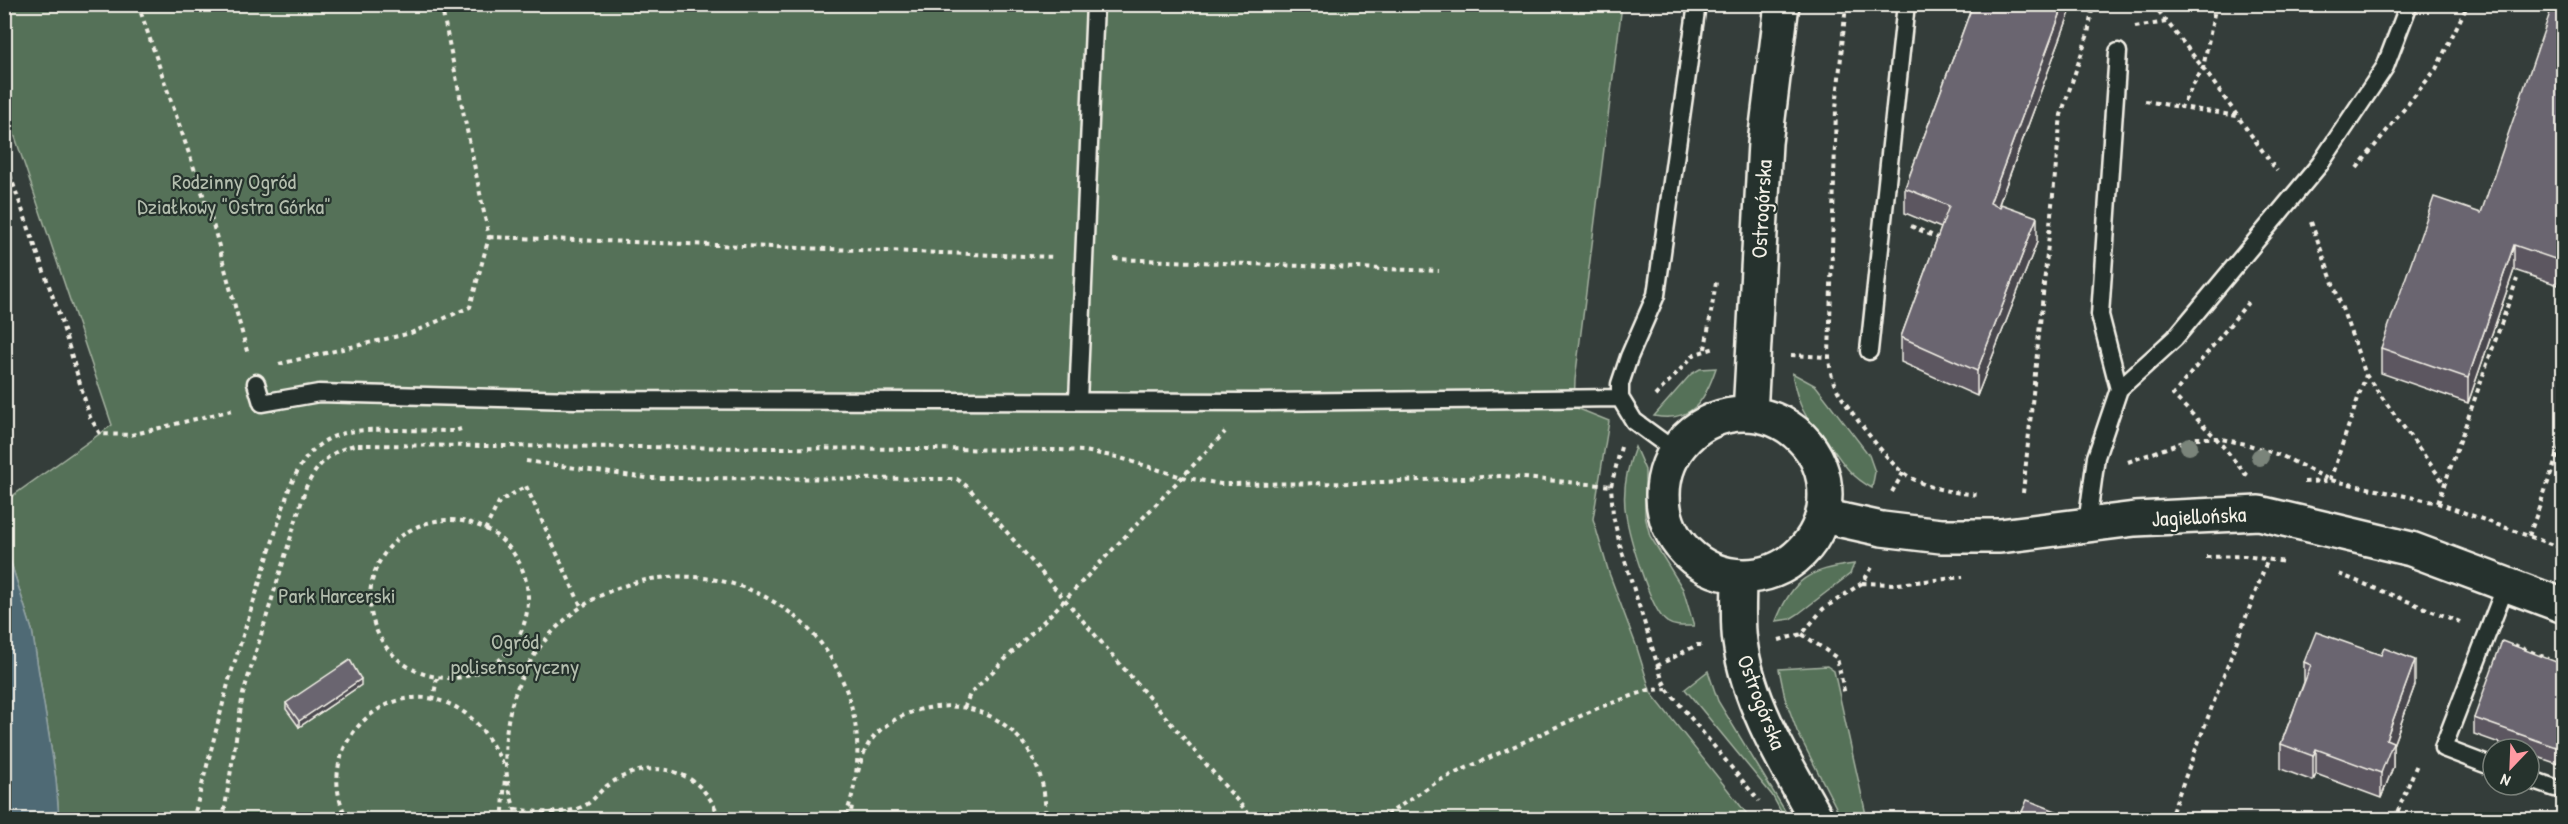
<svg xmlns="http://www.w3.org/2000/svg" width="2568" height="824" font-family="'Patrick Hand',sans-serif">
  <rect width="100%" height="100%" fill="#343d3a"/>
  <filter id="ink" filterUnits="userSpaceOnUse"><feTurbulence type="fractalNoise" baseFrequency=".0167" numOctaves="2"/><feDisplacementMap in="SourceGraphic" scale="12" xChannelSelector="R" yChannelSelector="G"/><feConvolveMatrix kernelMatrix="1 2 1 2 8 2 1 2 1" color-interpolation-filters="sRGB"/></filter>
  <g filter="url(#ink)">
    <path fill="#557158" stroke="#a4b1a0" stroke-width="1.5" d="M5,5h1617l-47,375 -1,27 35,14 -16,98 16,54 27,72 15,48 100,126h-1692l-3,-40 -24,-149 -27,-86 -1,-42 108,-77 -107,-318z
      M1716,368c-11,33 -24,55 -62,48l37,-42 9,-5z
      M1792,373l24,13 53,69 6,17 -3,16c-27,-15 -32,-31 -50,-54 -4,-5 -9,-9 -13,-14 -10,-13 -14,-31 -17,-47z
      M1635,447l10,23v46l5,20 33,53 11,37c-9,0 -20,1 -27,-4 -16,-10 -38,-87 -41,-107 -4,-22 1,-47 9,-68z
      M1854,564l-4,10 -52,40 -8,5 -14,2c17,-43 33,-51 78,-57z
      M1827,666l7,5 33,148h-25l-45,-88 -12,-33 -6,-29z
      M1708,671l10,30 72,118h-5l-13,-24 -87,-106z"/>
    <path fill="#4f6b75" stroke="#91a1a3" stroke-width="1.5" d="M5,544l27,86 24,149 3,40h-54z"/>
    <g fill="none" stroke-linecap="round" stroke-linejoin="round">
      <g stroke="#f4f1e8" stroke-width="21">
        <path id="lane" d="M2118,52l-18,263 19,74
          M1869,351l37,-347
          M256,383l6,20 57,-10 256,7 680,2 365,-4
          M1078,401l17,-397
          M1675,451l-41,-30 -14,-23v-14l9,-27 27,-62 41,-291
          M2087,524l9,-67 23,-68 56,-51 145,-174 65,-97 24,-63
          M2493,767l-50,-19 63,-163
          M2529,779l26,9"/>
      </g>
      <g stroke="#f4f1e8" stroke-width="38">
        <path id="secondary" d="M1750,414l15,-271 17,-139
          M1663 495a81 81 0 1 1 162 0a81 81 0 1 1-162 0Z
          M1823,516l59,13 59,7h59l135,-17 124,-6 152,36 153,57
          M1739,577c0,21 -2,44 1,65 8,61 47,124 77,178"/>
      </g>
      <path stroke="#f4f1e8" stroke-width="4" stroke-dasharray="4.5 4.5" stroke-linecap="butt" d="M138,4l75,220 35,131
        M1496,4v1
        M1846,4l-10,105 -7,248c1,11 2,22 8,32 8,17 51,72 65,83 23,17 52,21 79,23
        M1866,4l11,2
        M2153,4l50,64 74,103
        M2216,4l-13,64 -22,39 56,9
        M2135,27l31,-5
        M2145,101l36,6
        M4,158l56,159 30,100 10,17 31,1 101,-25
        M2357,168l79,-99 32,-65
        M2311,222l55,153 78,108
        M1911,226l27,12 -1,2
        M489,237l566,20
        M1114,259l325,12
        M1705,349l11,-67
        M1791,355l38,2
        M279,364l132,-31 59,-26 19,-70 -48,-233
        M1655,396l40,-42 20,-6
        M1621,447l-10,39 2,29 7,30 42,134 5,10 92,112
        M526,461l121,17 310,1 11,8 286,333
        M2128,462l66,-24h22l30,6 36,12 48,24 108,23 126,46
        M2247,476l-31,-38 -43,-43 77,-95
        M2330,480l36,-105
        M2304,482l25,-1
        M1892,492l11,-19
        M2023,493l38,-378 27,-81 5,-30
        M2438,503l79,-224
        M370 599a79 79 0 1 1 158 0a79 79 0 1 1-158 0Z
        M485,530l14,-28 27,-16 55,120
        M2529,536l35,-99
        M2206,557l39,-1 40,6
        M2339,574l121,48
        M1862,583l35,1 66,-7
        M1802,634l35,24 8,37
        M1779,640l23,-6 21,-25 39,-26 11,-17
        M2514,645l35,14
        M1657,666l40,-21h6
        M433,700l4,-22
        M964,708l6,-14 84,-83 171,-179
        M858,772c3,-12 7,-25 15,-34 12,-16 36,-27 55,-30 70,-12 122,43 117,112
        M515,809c23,3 47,7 69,-3 10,-5 15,-15 24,-21 43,-30 95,-17 112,35
        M193,820l36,-140 60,-191c22,-53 49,-61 104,-59 20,0 40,1 61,1l7,-2
        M223,820l20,-126 63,-207c12,-23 23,-35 48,-42l705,5 25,1 33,6 65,20 39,7 141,-1 141,-7 108,10
        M348,820c-41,-73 44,-155 114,-109 20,13 30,34 42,54
        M498,820l5,-9 2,-36
        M519,820c-19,-45 -18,-98 2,-141 71,-152 295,-130 332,34 8,35 5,73 -9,107
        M850,820l2,-15
        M1379,820l59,-39 160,-73 51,-18 18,-1
        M2169,820l99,-261
        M2394,820l24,-58"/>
      <use href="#lane" stroke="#26332d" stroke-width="16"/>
      <use href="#secondary" stroke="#26332d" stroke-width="33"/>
    </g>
    <g fill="#7a847a">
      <circle cx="2189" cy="446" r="9"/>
      <circle cx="2260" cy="457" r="9"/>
    </g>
    <path fill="#5b5760" stroke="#f4f1e8" stroke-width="1.5" d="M1973,4h100l-75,203 39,35 -60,154 -76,-34v-25l40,-109 -36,-15v-25z
      M2564,4l-6,281 -44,-15 -46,133 -87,-30v-25l100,-135z
      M2304,662l111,23 -22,60v22l-12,31 -65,-24 -3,7 -32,-12v-25l23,-62z
      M2564,665v101l-35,-12v-5h-13l-42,-15v-16z
      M361,685l-62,42 -13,-18v-6z"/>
    <path fill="#4a474e" stroke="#f4f1e8" stroke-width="1.5" d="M2064,4h9l-83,224v-25z
      M2037,217v25l-60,154v-25z
      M2514,245v25l-46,133v-25z
      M2564,245v25l-6,15v-25z
      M2415,660v25l-22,60v22l-12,31v-25l5,-34z
      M361,679v6l-62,42v-6z
      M2316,749v25l-3,7v-25z"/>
    <path fill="#6a6570" stroke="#f4f1e8" stroke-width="1.5" d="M1973,4h91l-74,199 10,5 1,-4 36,13 -60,154 -76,-34 48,-131 -44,-18z
      M2553,4h11v241l-6,15 -44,-15 -46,133 -87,-30 53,-151 47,16z
      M2316,632l65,23 3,-7 31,12 -29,79 7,3 -12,31 -65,-24 -3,7 -32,-12 30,-79 -7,-3z
      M2502,641l62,24v85l-90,-32z
      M350,660l11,19 -62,42 -13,-18z
      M2027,800l50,19h-58z"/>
  </g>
  <g text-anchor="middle" stroke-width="4.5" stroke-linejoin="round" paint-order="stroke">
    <g font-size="22" fill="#b4beae" stroke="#26332d">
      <text x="234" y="189">Rodzinny Ogród<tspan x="234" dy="25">Działkowy "Ostra Górka"</tspan></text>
      <text x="337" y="603">Park Harcerski</text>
      <text x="515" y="649">Ogród<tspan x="515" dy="25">polisensoryczny</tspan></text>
    </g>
    <g font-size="22" fill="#f4f1e8" stroke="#26332d">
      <text transform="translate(1761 209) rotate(-87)" y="8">Ostrogórska</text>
      <text transform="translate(2199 516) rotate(-3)" y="8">Jagiellońska</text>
      <text transform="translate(1762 702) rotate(69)" y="8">Ostrogórska</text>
    </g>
  </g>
  <rect width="2568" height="824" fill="none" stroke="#26332d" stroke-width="24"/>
  <rect x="12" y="12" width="2544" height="800" fill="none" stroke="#f4f1e8" stroke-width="2" filter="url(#ink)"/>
  <g transform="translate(2511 767) rotate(203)"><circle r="28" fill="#26332d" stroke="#787f78" stroke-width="1.5"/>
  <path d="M0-4.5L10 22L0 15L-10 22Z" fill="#ff9aa2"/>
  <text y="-9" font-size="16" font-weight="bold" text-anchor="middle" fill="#f4f1e8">N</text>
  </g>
</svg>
